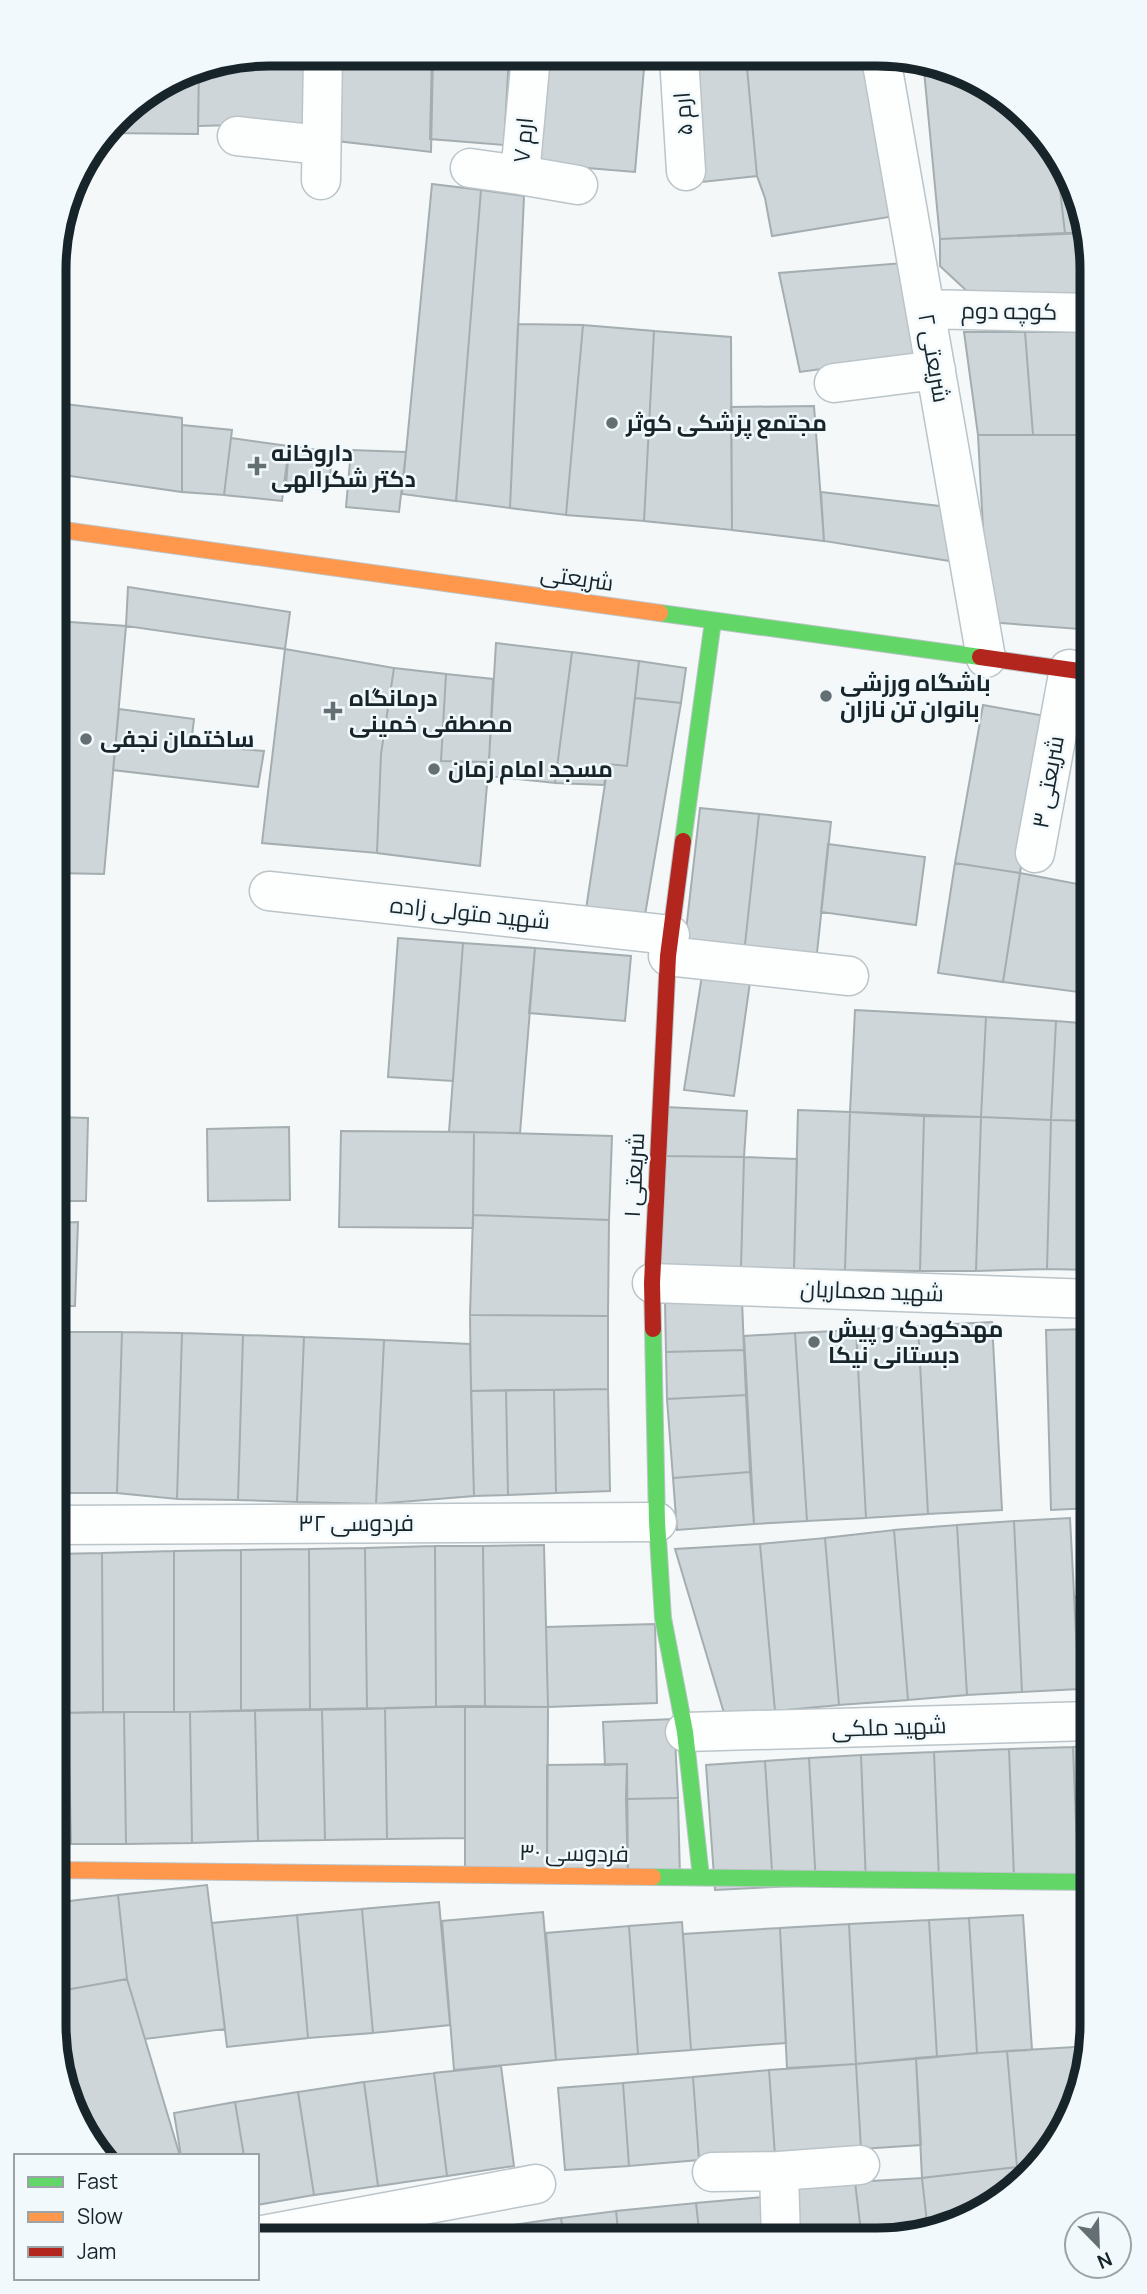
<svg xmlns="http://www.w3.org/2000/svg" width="1147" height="2294" font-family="Manrope,Cairo,sans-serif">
  <rect width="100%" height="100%" fill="#f4f8f9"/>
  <path fill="#cfd6da" stroke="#a4adb0" stroke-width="2" d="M269,54l41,1v68l-112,3 1,-58z
    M341,55h92l-2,97 -94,-11z
    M432,55l77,1 -5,89 -74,-6z
    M549,56l96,1 -10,115 -96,-8z
    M691,57h55l11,119 -55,6z
    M746,57l123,1 26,158 -123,20 -7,-38 -8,-22z
    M923,60l97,48 37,56 8,69 -125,6z
    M199,68l-1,66 -90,-1 19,-25 60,-38z
    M1057,164l24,37 6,32h-22z
    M432,184l49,6 -25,311 -54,-7z
    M481,190l43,6 -14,312 -54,-7z
    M1087,233l6,36v24h-124l-29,-27v-27z
    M916,262l17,92 -133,18 -21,-99z
    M518,324l65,1 -17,190 -56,-7z
    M583,325l71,6 -10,190 -78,-6z
    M654,331l77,6 1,193 -88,-9z
    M964,332h61l8,103h-55z
    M1025,332h54l-1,103h-45z
    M1079,332h14v111h-7l-8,-8z
    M56,403l126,15v74l-126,-18z
    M814,406l10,135 -92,-11 -1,-123z
    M182,425l50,5 -8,65 -42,-3z
    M978,435h100l8,8 7,112v75l-105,-8z
    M231,438l58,8 -7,55 -58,-6z
    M1086,443h7v112z
    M289,446l44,6 -5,37 -42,-3z
    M351,450l55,2 -7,60 -53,-5z
    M821,492l135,16 6,55 -138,-22z
    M128,587l162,25 -5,37 -159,-23z
    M56,621l70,5 -22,248 -49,-1z
    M496,643l76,9 -17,131 -67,-7z
    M285,649l109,19 -13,86 -4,99 -115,-10z
    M572,652l67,9 -12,105 -19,-2 -4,21 -49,-2z
    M639,661l47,7 -5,35 -46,-5z
    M394,668l52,6 -5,87 48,1 -9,104 -103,-13 4,-99z
    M446,674l47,5 -4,83 -48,-1z
    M635,698l46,5 -36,212 -59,-6 22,-145 19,2z
    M983,705l62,11 -25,157 -65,-10z
    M119,709l75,10 -3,26 73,6 -6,36 -145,-17z
    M700,808l59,6 -15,140 -60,-6z
    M759,814l72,8 -15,140 -72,-8z
    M828,844l97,13 -9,68 -95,-13z
    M955,863l65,10 -17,109 -65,-9z
    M1020,873l73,14v16l-15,89 -75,-10z
    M1093,903v91l-15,-2z
    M398,938l65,5 -10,138 -65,-4z
    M463,943l72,5 -15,185 -71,-1z
    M535,948l96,8 -6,65 -96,-8z
    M703,969l48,6 -17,121 -50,-6z
    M855,1010l131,7 -5,100 -131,-5z
    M986,1017l70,4 -5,99 -70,-3z
    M1056,1021l37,3v97l-42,-1z
    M665,1107l82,4 -3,46 -81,-1z
    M798,1110l52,2 -5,158 -51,-1z
    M850,1112l74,4 -4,155 -75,-1z
    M924,1116l57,1 -5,154h-56z
    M55,1117l33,1 -2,83h-31z
    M981,1117l70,3 -4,149 -71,2z
    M1051,1120l42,1 -1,149 -45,-1z
    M289,1127l1,73 -82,1 -1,-72z
    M341,1131l133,1 -1,96 -134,-1z
    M474,1132l138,4 -3,84 -136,-5z
    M663,1156l81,1 -3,111 -81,-2z
    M744,1157l53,2 -3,110 -53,-1z
    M473,1215l136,5 -1,96 -138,-1z
    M78,1222l-3,84h-20v-83z
    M742,1300l2,50 -78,2 -1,-50z
    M470,1315l138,1v73l-137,2z
    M992,1322l10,188 -74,4 -10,-188z
    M918,1326l10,188 -62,4 -10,-188z
    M1092,1329v179l-41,2 -5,-180z
    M856,1330l10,188 -59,3 -12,-188z
    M55,1332h5v44h-5z
    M60,1332h62l-5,161h-60z
    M122,1332l60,1 -5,166 -60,-6z
    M182,1333l61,2 -5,165 -61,-1z
    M795,1333l12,188 -53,3 -10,-188z
    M243,1335l61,2 -7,165 -59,-2z
    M304,1337l80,3 -8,164 -79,-2z
    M384,1340l86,4 4,152 -98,8z
    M744,1350l2,45 -79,4 -1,-47z
    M55,1376h3l-3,117z
    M608,1389l2,102 -54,2 -2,-103z
    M506,1390h48l2,103 -48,2z
    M506,1390l2,105 -34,1 -3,-105z
    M746,1395l4,77 -77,6 -6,-79z
    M750,1472l4,52 -77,6 -4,-52z
    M1070,1518l9,171 -57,3 -8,-171z
    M1014,1521l8,171 -55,3 -10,-170z
    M957,1525l10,170 -59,5 -14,-170z
    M894,1530l14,170 -69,5 -14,-167z
    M825,1538l14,167 -64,6 -15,-167z
    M760,1544l15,167 -51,2 -49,-164z
    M544,1545l4,162h-63l-2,-161z
    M435,1546h48l2,161h-49z
    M435,1546l1,161 -69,2 -2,-161z
    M365,1548l2,161 -57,1 -1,-161z
    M309,1549l1,161 -69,1v-161z
    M241,1550v161l-67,1v-161z
    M174,1551v161h-71l-1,-159z
    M102,1553l1,159 -48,1v-159z
    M1092,1596v93h-13l-5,-92z
    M655,1624l2,79 -109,4 -2,-80z
    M465,1706v132l-78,1 -2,-131z
    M465,1706l83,1 -1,173h-82z
    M385,1708l2,131 -62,1 -3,-131z
    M322,1709l3,131 -67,1 -3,-131z
    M255,1710l3,131 -66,2 -2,-131z
    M124,1712l2,132h-55l-3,-131z
    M124,1712h66l2,131 -66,1z
    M55,1713h13l3,131h-17z
    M674,1719l4,79 -52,1 1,-35 -22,1 -2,-43z
    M1092,1746v128h-14l-5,-127z
    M1073,1747l5,127 -64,3 -5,-128z
    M1009,1749l5,128 -75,3 -5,-128z
    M934,1752l5,128 -73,3 -5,-128z
    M861,1755l5,128 -50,2 -7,-127z
    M809,1758l7,127 -43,2 -8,-126z
    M765,1761l8,126 -58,3 -9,-125z
    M627,1764l1,115 -81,1v-115z
    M678,1798l2,79 -52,2 -2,-80z
    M207,1885l18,144 -80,10 -18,-60 -9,-84z
    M118,1895l9,84 -73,13v-89z
    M439,1902l11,123 -77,8 -11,-124z
    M362,1909l11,124 -65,5 -11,-123z
    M543,1912l13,148 -102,10 -12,-149z
    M297,1915l11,123 -81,9 -15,-124z
    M1023,1915l9,135 -55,3 -8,-135z
    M969,1918l8,135 -40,4 -8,-137z
    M929,1920l8,137 -81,7 -7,-140z
    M682,1922l9,128 -53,4 -9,-128z
    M849,1924l7,140 -69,4 -7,-140z
    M629,1926l9,128 -82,6 -10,-127z
    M780,1928l6,115 -95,7 -8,-116z
    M127,1979l18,60 35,117h-73l-27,-41 -25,-86 -1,-37z
    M1091,2046l-14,61 -29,49 -11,10 -20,1 -10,-116z
    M1007,2051l10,116 -95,11 -6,-120z
    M916,2058l5,87 -60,4 -5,-85z
    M856,2064l5,85 -86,7 -6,-86z
    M501,2066l13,100 -67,10 -13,-103z
    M769,2070l6,86 -76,4 -6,-83z
    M434,2073l13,103 -69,10 -14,-104z
    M693,2077l6,83 -70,6 -6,-83z
    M364,2082l14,104 -64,9 -16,-103z
    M623,2083l6,83 -64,4 -7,-82z
    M298,2092l16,103 -57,10v-49h-13l-9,-54z
    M235,2102l9,54h-63l-7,-43z
    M1017,2167l2,17 -21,19 -52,25 -18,4 -6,-54z
    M922,2178l6,54 -50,8h-16l-7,-58z
    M855,2182l7,58h-62l-7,-51z
    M763,2197l4,42h-67l-4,-36z
    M696,2203l4,36h-81l-3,-28z
    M616,2211l3,28h-55l-3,-21z
    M561,2218l3,21h-84l-1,-9z
    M479,2230l1,9 -57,-1z"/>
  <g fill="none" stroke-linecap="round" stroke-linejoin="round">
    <g stroke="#bbc4c8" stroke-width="41">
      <path id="street" d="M679,57l7,114
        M881,58l105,600
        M237,136l84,9
        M470,168l50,7 11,-119
        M520,175l58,10
        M321,180l2,-125
        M925,309l168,4
        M834,383l102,-13
        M1035,853l34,-184
        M269,891l401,44
        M668,956l181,20
        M652,1283l440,16
        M55,1525l602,-3
        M685,1732l407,-11
        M779,2171l81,-6
        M712,2172l67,-1 2,68
        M257,2236l279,-52"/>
    </g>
    <g stroke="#bbc4c8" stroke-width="18">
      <path id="fast" d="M660,613l320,44
        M683,841l30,-220
        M653,1329l4,193 6,96 22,114 16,145
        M653,1877l439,5"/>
    </g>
    <g stroke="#bbc4c8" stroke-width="18">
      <path id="slow" d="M56,529l604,84
        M54,1870l599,7"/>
    </g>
    <g stroke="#bbc4c8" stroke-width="18">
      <path id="jam" d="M980,657l113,16
        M653,1329l-1,-46 16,-327 15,-115"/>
    </g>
    <use href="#street" stroke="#fdfefe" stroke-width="38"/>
    <use href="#fast" stroke="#63d668" stroke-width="16"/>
    <use href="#slow" stroke="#ff974d" stroke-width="16"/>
    <use href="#jam" stroke="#b3261e" stroke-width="16"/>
  </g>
  <g fill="#646f73" stroke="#f1f9fc" stroke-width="2.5">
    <circle cx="612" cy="423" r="7"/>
    <path d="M253.5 455.5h7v7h7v7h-7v7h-7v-7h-7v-7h7z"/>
    <circle cx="826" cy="696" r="7"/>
    <path d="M329.5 700.5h7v7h7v7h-7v7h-7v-7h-7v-7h7z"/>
    <circle cx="86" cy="739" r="7"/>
    <circle cx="434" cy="769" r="7"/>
    <circle cx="814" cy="1342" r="7"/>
  </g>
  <g text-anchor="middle" stroke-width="5" stroke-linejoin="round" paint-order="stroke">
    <g font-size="23" fill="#17252b" stroke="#f1f9fc">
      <text transform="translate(683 114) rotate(-94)" y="8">ارم ۵</text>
      <text transform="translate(523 140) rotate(-85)" y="8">ارم ۷</text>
      <text transform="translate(1009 311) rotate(1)" y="8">کوچه دوم</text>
      <text transform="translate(934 358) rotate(80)" y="8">شریعتی ۲</text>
      <text transform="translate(577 578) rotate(8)" y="8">شریعتی</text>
      <text transform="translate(1048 782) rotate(-80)" y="8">شریعتی ۳</text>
      <text transform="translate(470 913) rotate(6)" y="8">شهید متولی زاده</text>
      <text transform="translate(634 1175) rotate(-87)" y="8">شریعتی ۱</text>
      <text transform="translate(872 1291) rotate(2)" y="8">شهید معماریان</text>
      <text x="356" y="1531">فردوسی ۳۲</text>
      <text transform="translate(889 1727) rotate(-2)" y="8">شهید ملکی</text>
      <text transform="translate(574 1853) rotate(1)" y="8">فردوسی ۳۰</text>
    </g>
    <g font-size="23" font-weight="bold" fill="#17252b" stroke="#f1f9fc" text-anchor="start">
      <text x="626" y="431">مجتمع پزشکی کوثر</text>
      <text x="271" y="461">داروخانه<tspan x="271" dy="26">دکتر شکرالهی</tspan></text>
      <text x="840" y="691">باشگاه ورزشی<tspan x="840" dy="26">بانوان تن نازان</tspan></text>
      <text x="349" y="706">درمانگاه<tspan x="349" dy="26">مصطفی خمینی</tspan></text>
      <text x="100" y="747">ساختمان نجفی</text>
      <text x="448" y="777">مسجد امام زمان</text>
      <text x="828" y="1337">مهدکودک و پیش<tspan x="828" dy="26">دبستانی نیکا</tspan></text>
    </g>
  </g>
  <path d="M0 0H1147V2294H0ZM269 66H877A203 203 0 0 1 1080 269V2025A203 203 0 0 1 877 2228H269A203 203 0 0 1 66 2025V269A203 203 0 0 1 269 66Z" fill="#f1f9fc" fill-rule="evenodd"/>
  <path fill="none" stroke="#17252b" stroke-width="9" d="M269 66H877A203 203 0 0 1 1080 269V2025A203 203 0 0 1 877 2228H269A203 203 0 0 1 66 2025V269A203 203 0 0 1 269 66Z"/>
  <rect x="14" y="2154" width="245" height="126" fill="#f1f9fc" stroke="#9aa4a8" stroke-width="2"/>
  <rect x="28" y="2177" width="35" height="10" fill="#63d668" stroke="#9aa4a8" stroke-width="2"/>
  <text x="77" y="2189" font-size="21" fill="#17252b">Fast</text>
  <rect x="28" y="2212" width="35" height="10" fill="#ff974d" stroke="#9aa4a8" stroke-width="2"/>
  <text x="77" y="2224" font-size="21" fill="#17252b">Slow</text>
  <rect x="28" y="2247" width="35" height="10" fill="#b3261e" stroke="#9aa4a8" stroke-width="2"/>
  <text x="77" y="2259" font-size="21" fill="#17252b">Jam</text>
  <g transform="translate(1098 2245) rotate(157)"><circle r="33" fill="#f1f9fc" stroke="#9aa4a8" stroke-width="2"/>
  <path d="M0-5L12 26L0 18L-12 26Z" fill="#646f73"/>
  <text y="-10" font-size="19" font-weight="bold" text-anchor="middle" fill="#17252b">N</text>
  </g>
</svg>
